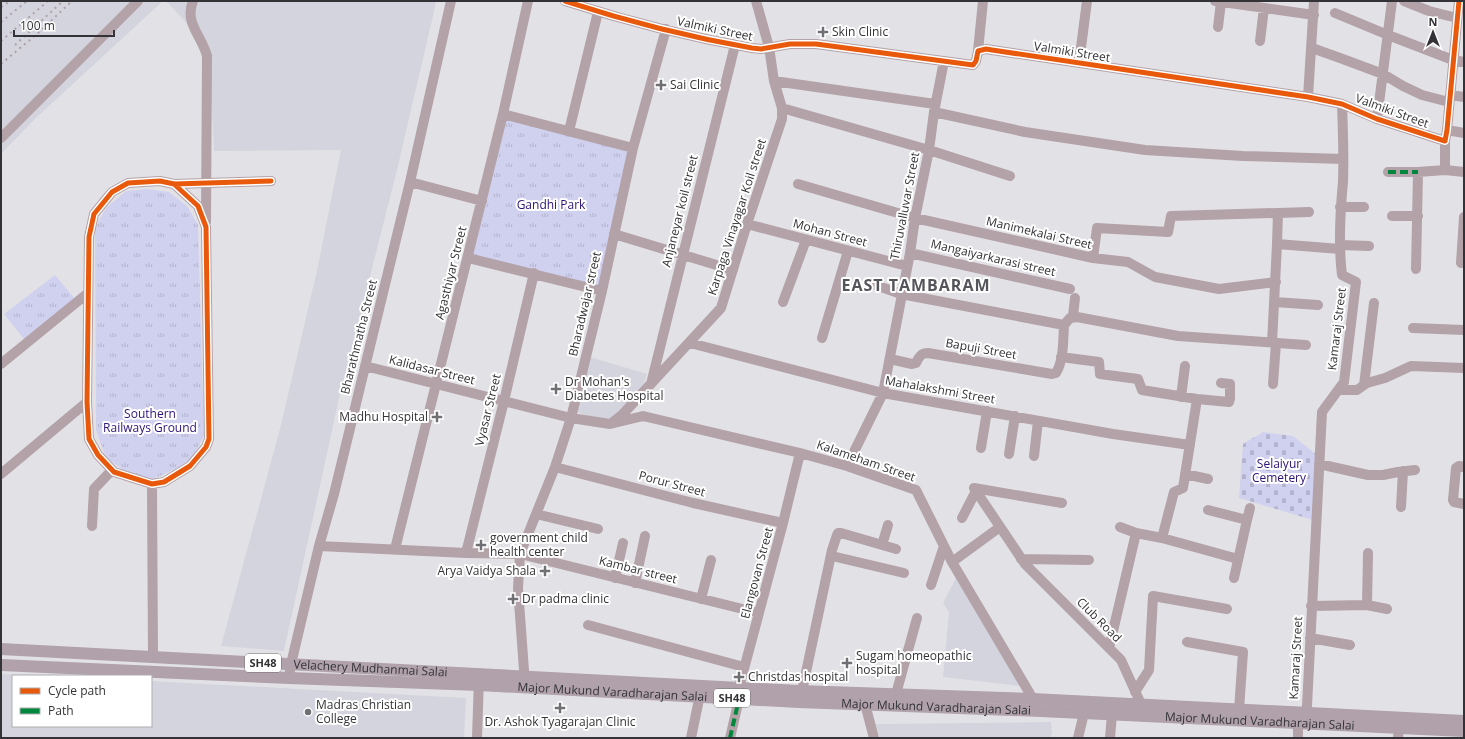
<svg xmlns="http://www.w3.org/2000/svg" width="1465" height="739" font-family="'Open Sans',sans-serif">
  <defs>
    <pattern id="cemetery-stones" width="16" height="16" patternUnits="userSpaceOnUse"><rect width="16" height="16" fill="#d0d0ef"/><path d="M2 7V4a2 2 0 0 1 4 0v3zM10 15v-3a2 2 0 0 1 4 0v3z" fill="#b3b3ce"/></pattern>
    <pattern id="park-tufts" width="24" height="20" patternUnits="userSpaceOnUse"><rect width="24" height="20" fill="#d0d0ef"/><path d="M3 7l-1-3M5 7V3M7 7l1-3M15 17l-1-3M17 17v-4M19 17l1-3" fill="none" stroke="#b3b3ce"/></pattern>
  </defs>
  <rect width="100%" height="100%" fill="#e2e2e6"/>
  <path fill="#d4d4de" d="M1,1h162l-127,117 -35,36z
    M166,1h270l-3,15 -36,154 -59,233 -54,248 -63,-5 60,-221 37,-159 23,-116 -127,1 -5,-104z
    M590,357l57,17 -3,9 -35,40 -32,-11z
    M957,576l64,110 -78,-9 6,-65 -6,-9z
    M1,674l47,2h-35v50h138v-45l315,17 -2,40h-463z
    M1051,722l1,11 -2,5h-170l-4,-14z"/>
  <path fill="url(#cemetery-stones)" d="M1263,432l30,4 24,19 -4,65 -74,-22 4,-54z"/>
  <path fill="url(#park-tufts)" d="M502,118l130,29 -30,144 -134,-33z
    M147,189l22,3 18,14 11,19 6,210 -10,21 -16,12 -25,11 -25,-6 -22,-15 -10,-28 -1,-202 11,-20 20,-17z
    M55,275l20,24 -51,40 -20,-25z"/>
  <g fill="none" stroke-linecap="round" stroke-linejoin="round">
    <path stroke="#b3a2a8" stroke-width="10" d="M193,1c-9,22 9,35 14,55l-1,166
      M565,1c61,20 124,36 187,47l9,1 29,-5h26l157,21 3,-4 2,-10 8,-2 6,1 316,47 34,7 35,15 68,22 2,-11 12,-129
      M1215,1l99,14
      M1404,1l25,10 28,7
      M1335,13l53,22 65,25 11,2
      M1218,27l3,-25
      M1260,41l4,-33
      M1312,48l28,10 43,16 20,12 19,9 27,7
      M978,51l5,-50
      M1079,63l8,-62
      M774,81l161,23
      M1450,95l14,2
      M1308,97l6,-96
      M782,108l147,42 81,26
      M934,112l91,20 120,18 98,6 100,3
      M503,114l130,34
      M1377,119l15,-118
      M1447,130l17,3
      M569,131l29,-119
      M1,138l137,-137
      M1445,141v29
      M1388,172h30
      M410,182l72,19
      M174,184l24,22 8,21 3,212 -3,8 -16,19 -26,16 -12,2 -38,-12 -16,-17 -9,-16 -2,-37 2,-165 5,-23 18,-22 16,-9 32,-2 14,3 97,-3
      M798,184l117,34 178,40 35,4 27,15 64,12 57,-7
      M1340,207h24
      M1392,216h26
      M747,224l160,42
      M614,234l119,36
      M1277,244l1,-31
      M1340,245l29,1
      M910,253l160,36
      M468,258l134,33
      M1093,258l4,-30 71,4 3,-16 138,-4
      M1461,263l3,-46
      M1416,269l2,-97 27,-2 19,2
      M870,283l31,11 163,31 6,-7 7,-1 101,19 128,9
      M783,302l23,-62
      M1275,302l43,3
      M1073,316l2,-18
      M1413,328l51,2
      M822,338l26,-87
      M690,343l193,50 230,41 77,11
      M1272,343l5,-99 63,5
      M1061,357l38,5 1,12 38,5 4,11 55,9 32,3 1,-3v-15l-9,-1
      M890,359l22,5 4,-1c3,-6 5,-10 12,-10l124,21 4,-1c8,-13 7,-33 8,-48
      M1,364l87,-71
      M365,366l206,52 39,6 33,-8 157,37 47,13 69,24 36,72 84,142
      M651,384l84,-339
      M1273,384l3,-41
      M1364,385l10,-82
      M1339,390h18l10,-7 18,-5 26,-12 53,2
      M1181,397l4,-31
      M613,422l9,-7 99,-107 26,-84 35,-105v-11l-8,-27 -5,-34 -13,-46
      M981,448l6,-37
      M1009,454l6,-38
      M1034,456l4,-35
      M1319,464l49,11h15l15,-3 17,-2
      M847,466l36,-73 27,-140 5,-35 14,-68 5,-38 10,-51
      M555,467l138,36 90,20
      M1464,467l-5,-1 -3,2 -3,32 1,2 10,2
      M1,474l86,-72
      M1185,474l23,5
      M152,484l1,173
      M974,488l51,76 96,96 20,44
      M974,488l88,15
      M1401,507l2,-36
      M1208,510l39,10 -13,58
      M536,514l62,15
      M962,518l14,-27
      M1247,520l3,-12
      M92,526l2,-37 18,-19
      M1120,527l16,6 26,5 76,21
      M1162,538l12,-46 9,-4 14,-89
      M882,545l6,-20
      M319,546l147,7 54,1 239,59
      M395,549l108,-435 25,-113
      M466,553l38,-152 30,-128
      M832,556l72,17
      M1021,559l68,1
      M952,562l48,-35
      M615,578l8,-35
      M635,583l10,-47
      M931,585l13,-39
      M701,599l10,-39
      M1367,605l1,-52
      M1311,606l56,-1 20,4
      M588,625l156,42
      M1310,638l40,7
      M1187,642l56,10 -4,58
      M1109,648l27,-115
      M289,678l2,-14 28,-118 15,-52 76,-312 41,-181
      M525,684l-7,-96 2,-34 35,-87 16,-49 31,-127 31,-143 33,-119
      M802,691l30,-141 5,-15 1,-2h3l55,16
      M1135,692l14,-22 4,-74 74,13
      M896,694l21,-76
      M737,695l46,-172 17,-70
      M864,697l1,7 9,34
      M477,738l2,-60
      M691,738l10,-48
      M730,738l9,-39
      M1078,738l6,-25
      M1110,738l2,-24
      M1298,738v-12l7,-13 2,-7 15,-294 22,-30 12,-100 -14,-7c-4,-32 -2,-62 1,-93 1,-26 0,-52 -1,-78
      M1398,738l1,-10"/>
    <g stroke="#b0a1aa" stroke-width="12">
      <path id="s1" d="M1,649l798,42 234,8 431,22"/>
      <path id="s2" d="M1,665l288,13 190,7 320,17 242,9 423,20"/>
    </g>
    <path stroke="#aca1a6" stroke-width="2" stroke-dasharray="2 4" stroke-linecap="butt" d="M1,7l9,-6
      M1,22l26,-21
      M1,41l47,-40
      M15,45l48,-44
      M1,64l36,-30 35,-33"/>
    <path stroke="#00873e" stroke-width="4" stroke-dasharray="8 4" stroke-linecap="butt" d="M1388,172h30
      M730,738l9,-39"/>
    <g stroke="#fff" stroke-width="8">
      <path id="cycleway" d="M565,1c61,20 124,36 187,47l9,1 29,-5h26l157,21 3,-4 2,-10 8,-2 6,1 316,47 34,7 35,15 68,22 2,-11 12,-129
        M174,184l24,22 8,21 3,212 -3,8 -16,19 -26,16 -12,2 -38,-12 -16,-17 -9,-16 -2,-37 2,-165 5,-23 18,-22 16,-9 32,-2 14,3 97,-3"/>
    </g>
    <use href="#cycleway" stroke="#e8590c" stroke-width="5"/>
  </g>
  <g fill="#707074" stroke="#fff" stroke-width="1.5">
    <path d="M821 26h4v4h4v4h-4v4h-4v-4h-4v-4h4z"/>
    <path d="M659 79h4v4h4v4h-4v4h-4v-4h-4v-4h4z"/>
    <path d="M554 383h4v4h4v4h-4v4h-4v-4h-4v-4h4z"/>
    <path d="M435 411h4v4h4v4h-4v4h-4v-4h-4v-4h4z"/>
    <path d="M479 539h4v4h4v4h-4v4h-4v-4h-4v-4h4z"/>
    <path d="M543 565h4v4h4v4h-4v4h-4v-4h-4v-4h4z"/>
    <path d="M511 593h4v4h4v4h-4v4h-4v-4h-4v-4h4z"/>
    <path d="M845 657h4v4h4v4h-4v4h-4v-4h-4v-4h4z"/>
    <path d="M737 671h4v4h4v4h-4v4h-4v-4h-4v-4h4z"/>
    <path d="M558 702h4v4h4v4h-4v4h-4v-4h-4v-4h4z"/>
    <circle cx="308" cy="712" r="4"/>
  </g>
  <g text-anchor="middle" stroke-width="4" stroke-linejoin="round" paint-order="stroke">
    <g fill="#fff" stroke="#707073" stroke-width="1">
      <rect x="245" y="654" width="36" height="18" rx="3"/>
      <rect x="714" y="689" width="36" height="18" rx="3"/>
    </g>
    <g font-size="11" font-weight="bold" fill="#333337">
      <text x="263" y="667">SH48</text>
      <text x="732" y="702">SH48</text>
    </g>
    <g font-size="12" fill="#333337" stroke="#fff">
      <text transform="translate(715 29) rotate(12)" y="4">Valmiki Street</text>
      <text transform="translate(1072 52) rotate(9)" y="4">Valmiki Street</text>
      <text transform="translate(1392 111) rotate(20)" y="4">Valmiki Street</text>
      <text transform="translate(905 206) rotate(-79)" y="4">Thiruvalluvar Street</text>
      <text transform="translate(680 211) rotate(-76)" y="4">Anjaneyar koil street</text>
      <text transform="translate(737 217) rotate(-72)" y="4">Karpaga Vinayagar Koil street</text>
      <text transform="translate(830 233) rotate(15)" y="4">Mohan Street</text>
      <text transform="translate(1039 233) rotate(13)" y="4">Manimekalai Street</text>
      <text transform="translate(993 258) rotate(13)" y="4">Mangaiyarkarasi street</text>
      <text transform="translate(451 273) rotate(-76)" y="4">Agasthiyar Street</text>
      <text transform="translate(585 304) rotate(-77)" y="4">Bharadwajar street</text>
      <text transform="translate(1337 329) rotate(-83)" y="4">Kamaraj Street</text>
      <text transform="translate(359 337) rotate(-76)" y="4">Bharathmatha Street</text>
      <text transform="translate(981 349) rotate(10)" y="4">Bapuji Street</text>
      <text transform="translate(432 370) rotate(14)" y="4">Kalidasar Street</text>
      <text transform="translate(940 390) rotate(10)" y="4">Mahalakshmi Street</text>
      <text transform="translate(488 410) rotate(-76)" y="4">Vyasar Street</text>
      <text transform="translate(866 461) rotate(19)" y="4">Kalameham Street</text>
      <text transform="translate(672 484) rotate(15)" y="4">Porur Street</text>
      <text transform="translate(638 570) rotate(14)" y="4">Kambar street</text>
      <text transform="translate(757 573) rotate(-75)" y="4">Elangovan Street</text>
      <text transform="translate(1099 620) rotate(45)" y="4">Club Road</text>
      <text transform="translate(1296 658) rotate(-87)" y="4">Kamaraj Street</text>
      <text dy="4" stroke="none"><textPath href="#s1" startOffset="370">Velachery Mudhanmai Salai</textPath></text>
      <text dy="4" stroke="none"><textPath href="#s2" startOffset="612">Major Mukund Varadharajan Salai</textPath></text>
      <text dy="4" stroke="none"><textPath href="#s2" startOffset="936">Major Mukund Varadharajan Salai</textPath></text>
      <text dy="4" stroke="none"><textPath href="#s2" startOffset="1260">Major Mukund Varadharajan Salai</textPath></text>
    </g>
    <g font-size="12" fill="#333337" stroke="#fff" text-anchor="start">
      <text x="832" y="36">Skin Clinic</text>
      <text x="670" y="89">Sai Clinic</text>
      <text x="565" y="386">Dr Mohan's<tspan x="565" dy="14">Diabetes Hospital</tspan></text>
      <text x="428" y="421" text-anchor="end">Madhu Hospital</text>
      <text x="490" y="542">government child<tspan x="490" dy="14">health center</tspan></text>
      <text x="536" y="575" text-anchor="end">Arya Vaidya Shala</text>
      <text x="522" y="603">Dr padma clinic</text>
      <text x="856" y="660">Sugam homeopathic<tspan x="856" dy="14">hospital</tspan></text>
      <text x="748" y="681">Christdas hospital</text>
      <text x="316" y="709">Madras Christian<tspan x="316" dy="14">College</tspan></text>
      <text x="560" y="726" text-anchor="middle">Dr. Ashok Tyagarajan Clinic</text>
    </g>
    <g font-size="12" fill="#2d1377" stroke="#fff">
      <text x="551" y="209">Gandhi Park</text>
      <text x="150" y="418">Southern<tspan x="150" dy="14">Railways Ground</tspan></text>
      <text x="1279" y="468">Selaiyur<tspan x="1279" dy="14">Cemetery</tspan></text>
    </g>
    <g font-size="16" font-weight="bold" letter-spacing="1" fill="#54545b" stroke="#fff">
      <text x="916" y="291">EAST TAMBARAM</text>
    </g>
  </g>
  <rect width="1465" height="739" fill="none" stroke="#333337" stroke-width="4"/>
  <rect x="12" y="675" width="140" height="52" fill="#ffffff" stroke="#adadaf"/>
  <rect x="20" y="688" width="20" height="6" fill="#e8590c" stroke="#adadaf"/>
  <text x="48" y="695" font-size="12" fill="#333337">Cycle path</text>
  <rect x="20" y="708" width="20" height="6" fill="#00873e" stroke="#adadaf"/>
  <text x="48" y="715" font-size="12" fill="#333337">Path</text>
  <g transform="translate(1433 32)" stroke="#ffffff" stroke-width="3" paint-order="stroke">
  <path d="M0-3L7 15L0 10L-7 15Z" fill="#333337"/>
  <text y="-6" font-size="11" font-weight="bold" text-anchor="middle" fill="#333337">N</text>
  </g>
  <path d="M14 30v6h100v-6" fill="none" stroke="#333337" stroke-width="2"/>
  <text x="20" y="30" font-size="12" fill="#333337" stroke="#ffffff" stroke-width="3" paint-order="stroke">100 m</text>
</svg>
